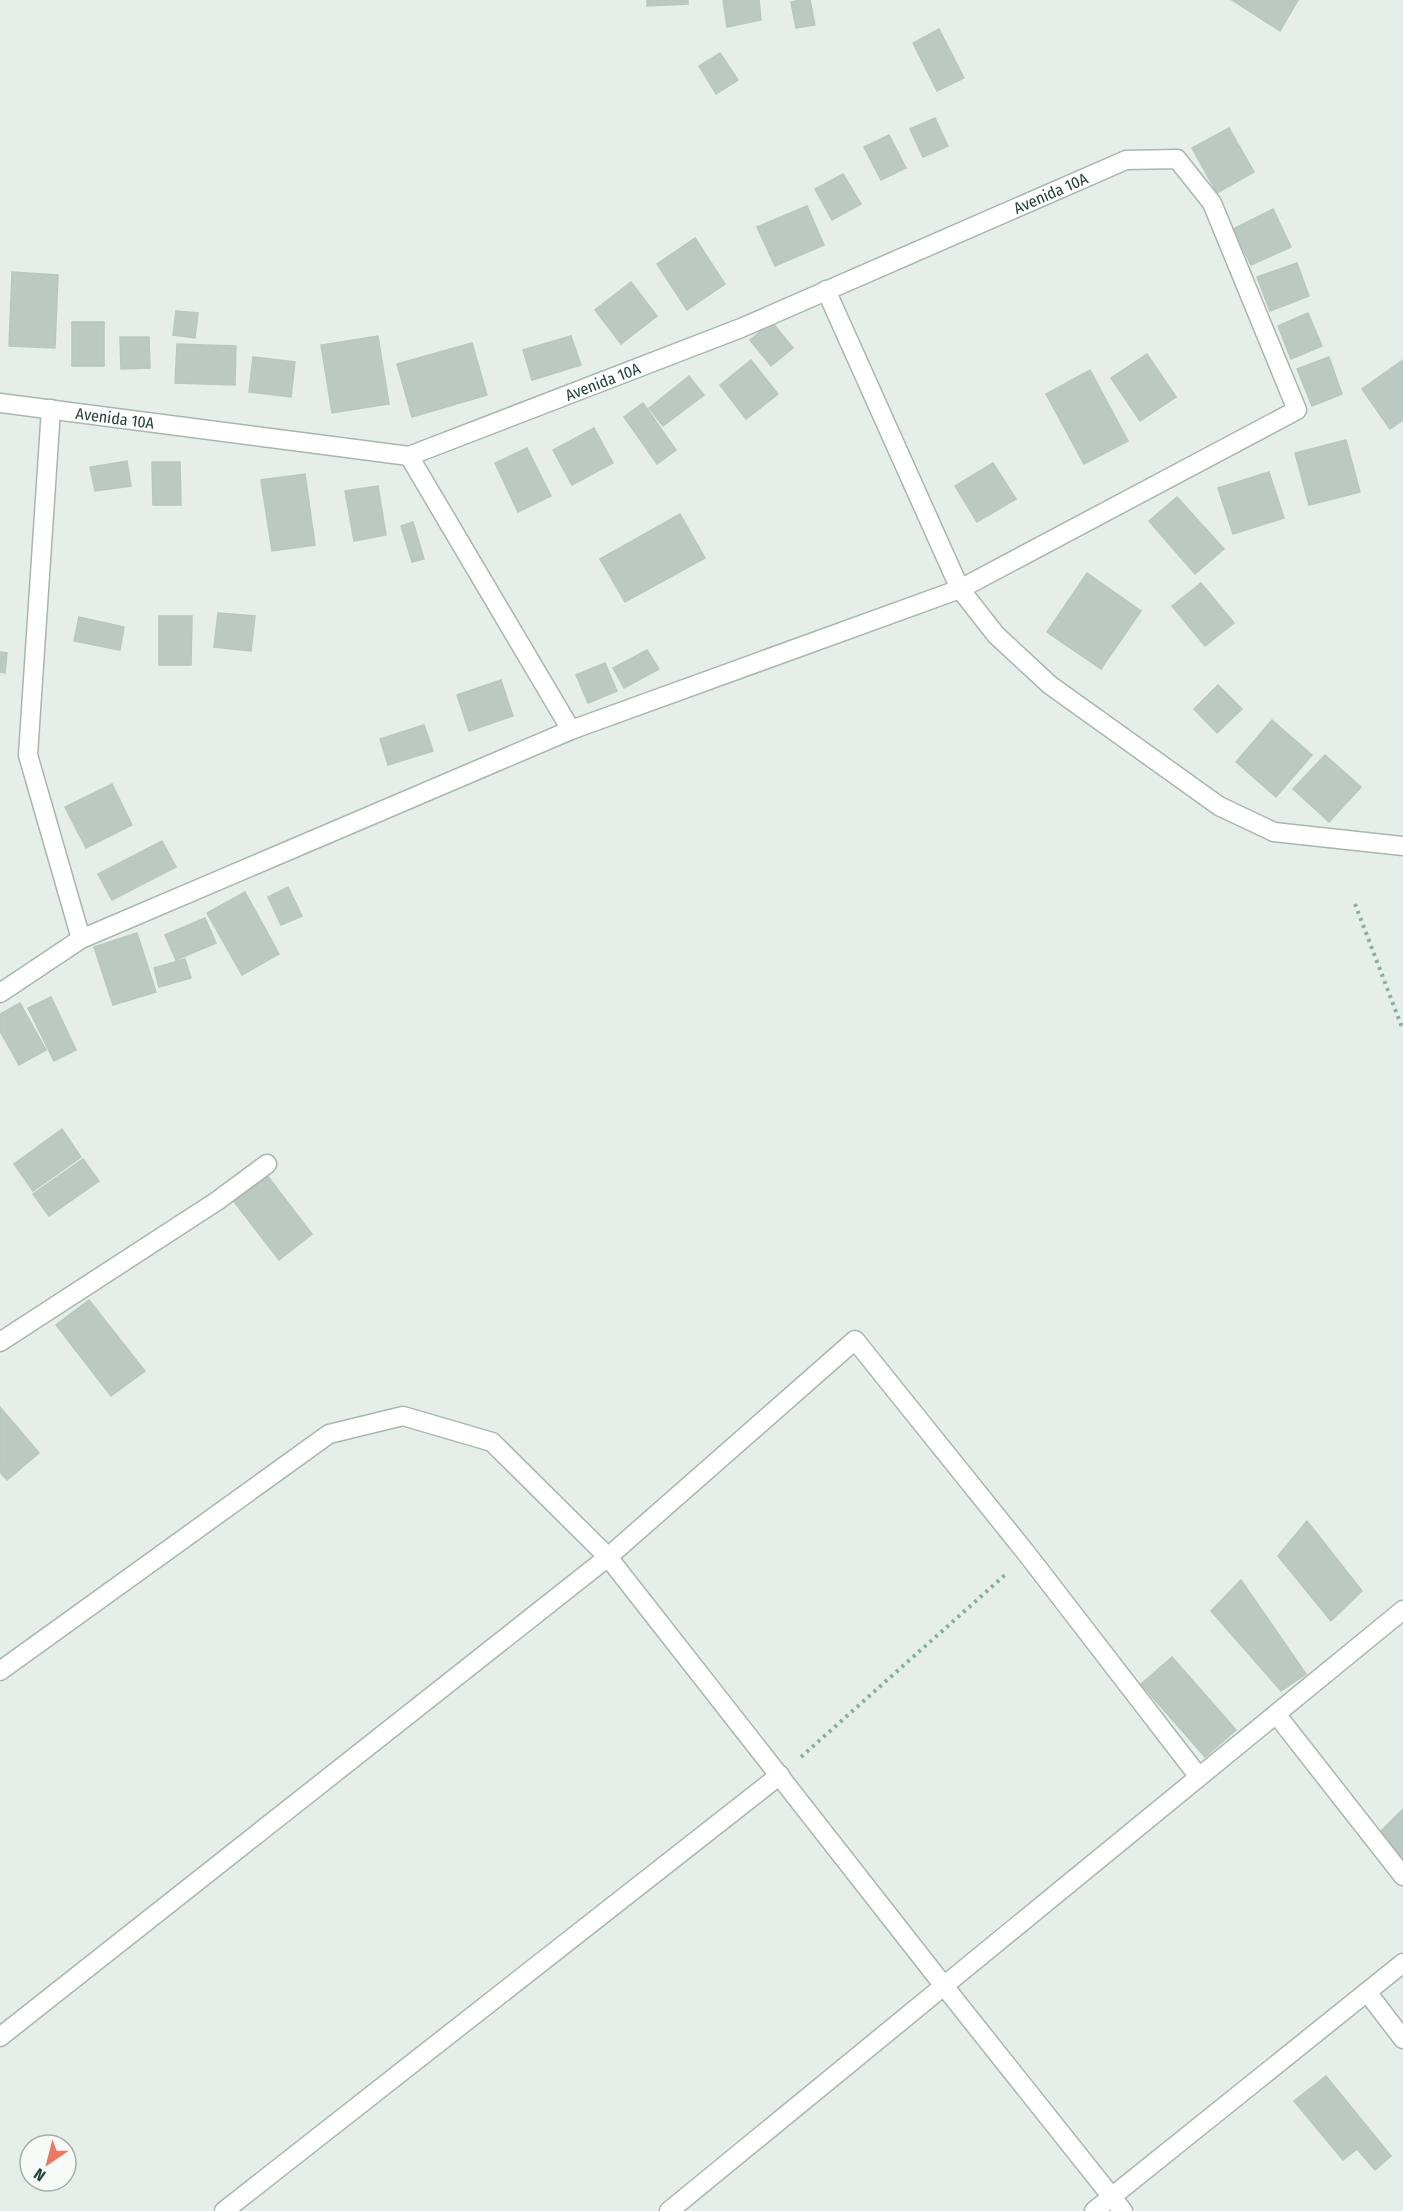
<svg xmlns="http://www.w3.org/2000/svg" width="1403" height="2211" font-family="'Fira Sans Condensed',sans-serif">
  <rect width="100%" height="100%" fill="#e6eeea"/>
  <path fill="#bbc9c2" stroke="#b8c8c0" stroke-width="1.5" d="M647,0h41v4l-41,2z
    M723,0h36l2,20 -34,7z
    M801,0h9l5,25 -19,3 -5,-26z
    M1232,0h66l-18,31z
    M939,29l25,49 -27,13 -24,-48z
    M720,53l18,27 -22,14 -17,-28z
    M935,118l13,28 -25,11 -13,-28z
    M1229,128l25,44 -37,21 -25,-45z
    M889,135l17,33 -25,12 -17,-33z
    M843,174l18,30 -29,16 -17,-31z
    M807,206l17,39 -49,21 -18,-39z
    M1273,209l18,38 -40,18 -18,-36z
    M695,238l30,46 -38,26 -30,-46z
    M1297,263l12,33 -39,15 -13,-34z
    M12,272l46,3 -3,73 -46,-2z
    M631,282l26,34 -36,28 -26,-34z
    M176,311l22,2 -3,25 -22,-3z
    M1308,313l14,33 -31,13 -13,-33z
    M72,322h32v44h-32z
    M772,322l21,26 -22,18 -21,-26z
    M378,336l11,68 -57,9 -11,-68z
    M571,336l10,29 -49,15 -9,-30z
    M120,337h29l1,31 -29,1z
    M472,343l15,52 -75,22 -15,-53z
    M177,344l59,2 -1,39 -60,-2z
    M1147,354l29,43 -36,24 -29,-43z
    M253,357l42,5 -4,35 -42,-5z
    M1329,357l13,37 -30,12 -15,-37z
    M751,360l27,34 -32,25 -26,-34z
    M1403,360v60l-13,9 -28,-40z
    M1090,370l38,71 -44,23 -38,-70z
    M689,376l15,19 -41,31 -14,-18z
    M643,403l33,47 -19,14 -33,-47z
    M594,428l19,35 -41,22 -19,-35z
    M1346,440l14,52 -51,13 -14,-52z
    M527,448l24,48 -33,16 -23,-49z
    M127,461l4,25 -36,5 -5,-24z
    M152,462h28l1,43h-28z
    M993,463l23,36 -39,23 -22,-36z
    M1269,472l15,46 -51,16 -15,-46z
    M305,474l10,71 -43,6 -11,-71z
    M378,486l8,49 -32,6 -9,-50z
    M1177,497l47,52 -29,25 -46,-53z
    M680,514l25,44 -80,44 -25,-43z
    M413,522l11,37 -12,3 -11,-36z
    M1087,573l54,38 -40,58 -54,-37z
    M1201,583l33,40 -29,23 -33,-40z
    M218,613l37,3 -4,35 -37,-4z
    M159,616h33l-1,49h-32z
    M79,617l45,10 -4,23 -46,-9z
    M647,650l12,19 -35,19 -11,-20z
    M0,652l7,1 -2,20 -5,-1z
    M605,663l12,28 -29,12 -12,-28z
    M501,680l12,36 -44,15 -12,-36z
    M1218,685l24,24 -25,24 -23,-24z
    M1272,720l40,35 -36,42 -40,-35z
    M424,725l9,26 -45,14 -8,-26z
    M1325,755l36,32 -32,35 -36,-33z
    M112,784l20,41 -46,23 -21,-41z
    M162,841l14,26 -64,33 -14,-26z
    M288,887l14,29 -21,9 -13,-28z
    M245,892l34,62 -37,21 -35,-62z
    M205,918l11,25 -40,17 -11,-25z
    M137,933l19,59 -43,13 -19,-58z
    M185,959l6,19 -32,9 -5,-19z
    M51,997l25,53 -22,11 -26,-53z
    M20,1003l26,47 -27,15 -19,-34v-17z
    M62,1129l19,28 -48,34 -19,-27z
    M83,1159l16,22 -50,35 -16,-22z
    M266,1174l46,60 -33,26 -47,-61z
    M89,1300l56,71 -34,25 -55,-71z
    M0,1407l39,46 -32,27 -7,-8z
    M1307,1521l55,70 -31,30 -53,-65z
    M1241,1580l65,94 -25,17 -70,-80z
    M1172,1657l64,73 -31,27 -64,-73z
    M1403,1809v49l-23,-26z
    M1326,2076l65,80 -16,14 -18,-21 -14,11 -49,-59z"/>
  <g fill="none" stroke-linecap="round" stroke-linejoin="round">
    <g stroke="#a8b6b0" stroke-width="21">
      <g id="minor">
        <path d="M826,290l134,299 36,46 54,50 169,121 55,26 129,14"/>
        <path id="s1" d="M0,403l409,53 332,-128 385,-168 51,-1 35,44 85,207 -337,179 -389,141 -490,209 -81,54"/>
        <path d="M51,409l-23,346 53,184"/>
        <path d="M409,456l162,274"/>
        <path d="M0,1342l217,-141 50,-37"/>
        <path d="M0,1671l329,-237 74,-18 89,26 116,115 336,429 179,225"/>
        <path d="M1276,1714l127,162"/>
        <path d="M1367,1992l36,47"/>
        <path d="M0,2037l608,-480 247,-217 172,214 172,223"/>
        <path d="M224,2211l556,-436"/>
        <path d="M669,2211l734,-601"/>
        <path d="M1094,2211l309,-248"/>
      </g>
    </g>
    <path stroke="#87b19f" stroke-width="4" stroke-dasharray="3 4.5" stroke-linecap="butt" d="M1355,904l48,126
      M801,1757l205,-183"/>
    <use href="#minor" stroke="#fff" stroke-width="18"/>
  </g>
  <g text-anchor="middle" stroke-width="4.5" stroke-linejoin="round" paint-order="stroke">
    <g font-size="16" fill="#254036" stroke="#f7fbf8">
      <text dy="6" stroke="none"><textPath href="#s1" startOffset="1106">Avenida 10A</textPath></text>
      <text dy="6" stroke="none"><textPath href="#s1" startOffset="620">Avenida 10A</textPath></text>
      <text dy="6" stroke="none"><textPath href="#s1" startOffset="116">Avenida 10A</textPath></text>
    </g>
  </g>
  <g transform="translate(48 2163) rotate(215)"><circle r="28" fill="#f7fbf8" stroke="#a3b0aa" stroke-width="1.5"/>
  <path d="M0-4.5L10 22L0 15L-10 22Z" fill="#ee7764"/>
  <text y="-9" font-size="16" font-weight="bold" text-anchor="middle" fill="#254036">N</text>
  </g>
</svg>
